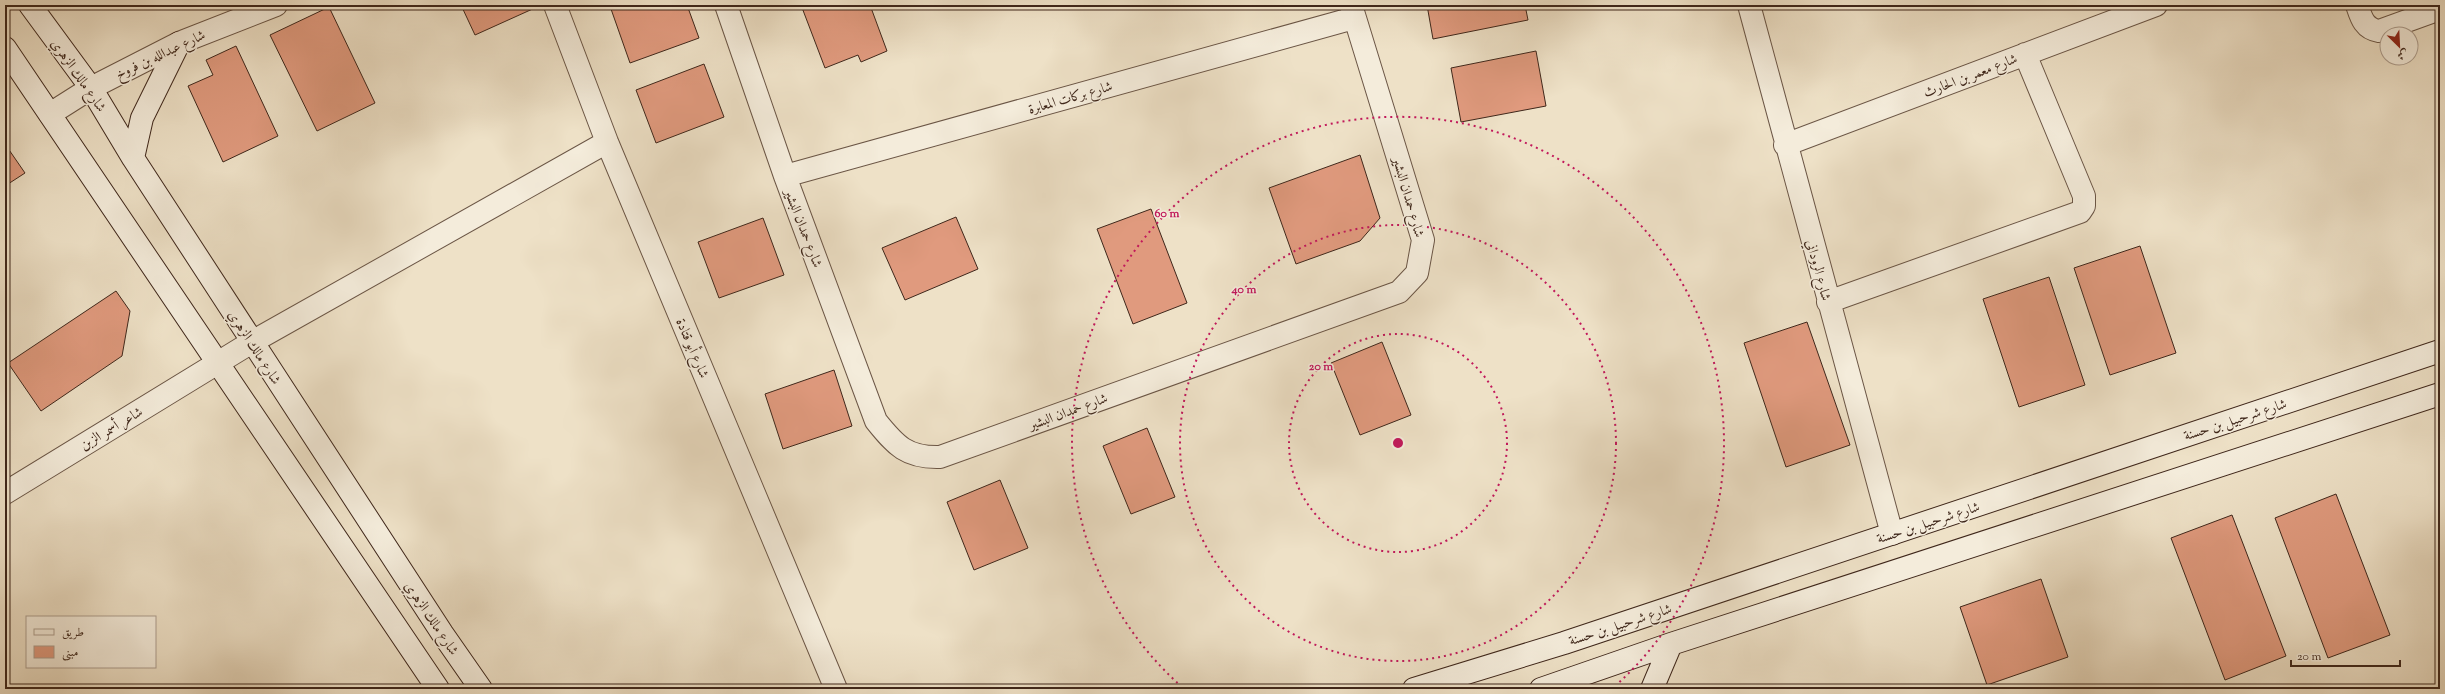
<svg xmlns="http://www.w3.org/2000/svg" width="2445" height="694" font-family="'Sorts Mill Goudy',Amiri,serif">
  <rect width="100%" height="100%" fill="#eee1c7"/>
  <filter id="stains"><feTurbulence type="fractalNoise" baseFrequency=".005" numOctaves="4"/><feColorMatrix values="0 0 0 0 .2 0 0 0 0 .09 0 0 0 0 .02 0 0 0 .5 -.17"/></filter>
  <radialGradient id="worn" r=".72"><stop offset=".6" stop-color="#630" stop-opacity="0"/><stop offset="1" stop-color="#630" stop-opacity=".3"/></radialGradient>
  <path fill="#e09a7e" stroke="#3f271b" d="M461,5h75l1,2 -62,28z
    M623,5h64l12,33 -69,25 -19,-54z
    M801,5h69l17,46 -26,11 -3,-7 -33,13z
    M1427,5h98l3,15 -95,19z
    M329,7l46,96 -58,28 -47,-96z
    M236,46l42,90 -55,26 -35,-76 25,-11 -7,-15z
    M1536,51l10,55 -85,16 -10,-54z
    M704,64l20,53 -68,26 -20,-53z
    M5,144l20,29 -20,13z
    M1360,155l20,63 -20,23 -64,23 -27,-76z
    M1151,209l36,94 -54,21 -36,-95z
    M956,217l22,52 -73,31 -23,-52z
    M763,218l21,57 -65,23 -21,-56z
    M2140,246l36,107 -66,22 -36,-107z
    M2049,277l36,108 -66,22 -36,-108z
    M116,291l14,20 -8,45 -81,55 -33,-48z
    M1807,322l43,123 -64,22 -42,-124z
    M1382,342l29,73 -51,20 -29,-72z
    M834,370l18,56 -69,23 -18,-55z
    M1147,428l28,69 -44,17 -28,-68z
    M1000,480l28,68 -54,22 -27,-68z
    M2336,494l54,141 -62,23 -53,-140z
    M2232,515l54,141 -61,24 -54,-142z
    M2041,579l27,78 -81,28 -27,-78z"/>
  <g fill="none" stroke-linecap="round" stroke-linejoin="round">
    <g stroke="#6b5646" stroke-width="24">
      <path id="street" d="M555,5l52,137 229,547
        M726,5l59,171 91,245c20,25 31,37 64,36l459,-165 18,-19 6,-33 -72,-235
        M1749,5l143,529
        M2357,5c4,12 7,24 22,26l61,-22
        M50,114l41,-26 88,-45 97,-38
        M1785,145l371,-140
        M785,176l569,-158
        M1828,302l252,-90 4,-6v-10l-59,-142
        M5,493l247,-151 355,-200"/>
    </g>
    <g stroke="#3f271b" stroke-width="24">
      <path id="secondary" d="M30,5l61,83 42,70 309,475 39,56
        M5,48l433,641
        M133,158l9,-40 37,-75
        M1414,689l150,-46 876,-292
        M1541,689l130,-45 769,-250
        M1652,689l19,-45"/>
    </g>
    <use href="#street" stroke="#f4ecdb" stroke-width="22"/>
    <use href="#secondary" stroke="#f4ecdb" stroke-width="22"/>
  </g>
  <g fill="none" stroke="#c2185b" stroke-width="2" stroke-dasharray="2 4">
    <circle cx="1398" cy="443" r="109"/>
    <circle cx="1398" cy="443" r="218"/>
    <path d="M1182 687A326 326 0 1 1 1614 687"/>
  </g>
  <g text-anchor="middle" stroke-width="3" stroke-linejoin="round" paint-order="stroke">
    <g font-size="14" fill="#3f271b" stroke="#f4ecdb">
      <text transform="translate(160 54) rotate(-25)" y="5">شارع عبدالله بن فروخ</text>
      <text transform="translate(79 75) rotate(55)" y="5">شارع مالك الزهري</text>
      <text transform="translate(1970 75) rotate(-21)" y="5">شارع معمر بن الحارث</text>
      <text transform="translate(1070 97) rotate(-16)" y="5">شارع بركات المعابرة</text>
      <text transform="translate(1409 197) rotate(74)" y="5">شارع حمدان البشير</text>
      <text transform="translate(804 228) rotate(69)" y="5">شارع حمدان البشير</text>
      <text transform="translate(1819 270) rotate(75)" y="5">شارع الروداني</text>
      <text transform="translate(255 347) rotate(57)" y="5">شارع مالك الزهري</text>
      <text transform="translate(693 348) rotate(67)" y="5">شارع أبو قتادة</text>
      <text transform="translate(1068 411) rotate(-20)" y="5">شارع حمدان البشير</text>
      <text transform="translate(2235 419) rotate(-18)" y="5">شارع شرحبيل بن حسنة</text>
      <text transform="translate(111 428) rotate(-31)" y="5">شاعر أسمر الزبن</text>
      <text transform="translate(1928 522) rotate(-18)" y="5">شارع شرحبيل بن حسنة</text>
      <text transform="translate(432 618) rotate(56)" y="5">شارع مالك الزهري</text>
      <text transform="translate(1620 624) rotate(-18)" y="5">شارع شرحبيل بن حسنة</text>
    </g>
  </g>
  <circle cx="1398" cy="443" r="6" fill="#c2185b" stroke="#f4ecdb" stroke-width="2"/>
  <g font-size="12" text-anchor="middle" font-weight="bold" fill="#c2185b" stroke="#f4ecdb" stroke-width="3" stroke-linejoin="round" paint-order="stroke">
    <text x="1167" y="217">60 m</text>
    <text x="1244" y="293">40 m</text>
    <text x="1321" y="370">20 m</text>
  </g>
  <rect width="2445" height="694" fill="none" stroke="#eee1c7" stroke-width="20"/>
  <rect x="6" y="6" width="2433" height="682" fill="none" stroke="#3f271b" stroke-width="2"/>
  <rect x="10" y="10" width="2425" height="674" fill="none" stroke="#3f271b"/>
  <rect x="26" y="616" width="130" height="52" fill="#f4ecdb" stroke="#ac9d8e"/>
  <rect x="34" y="629" width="20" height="6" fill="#f4ecdb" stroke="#ac9d8e"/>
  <text x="62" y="636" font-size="12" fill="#3f271b">طريق</text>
  <rect x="34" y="646" width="20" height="12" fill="#e09a7e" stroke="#ac9d8e"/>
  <text x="62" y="656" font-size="12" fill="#3f271b">مبنى</text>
  <g transform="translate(2399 46) rotate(156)"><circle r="19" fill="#f4ecdb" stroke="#ac9d8e"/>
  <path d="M0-3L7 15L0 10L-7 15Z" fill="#8f2418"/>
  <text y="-6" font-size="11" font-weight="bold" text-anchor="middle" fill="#3f271b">ش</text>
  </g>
  <path d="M2291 660v6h109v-6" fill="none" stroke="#3f271b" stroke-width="2"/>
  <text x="2297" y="660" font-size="12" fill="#3f271b" stroke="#f4ecdb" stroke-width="3" paint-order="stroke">20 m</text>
  <rect width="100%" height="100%" filter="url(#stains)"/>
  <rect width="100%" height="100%" fill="url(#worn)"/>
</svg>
